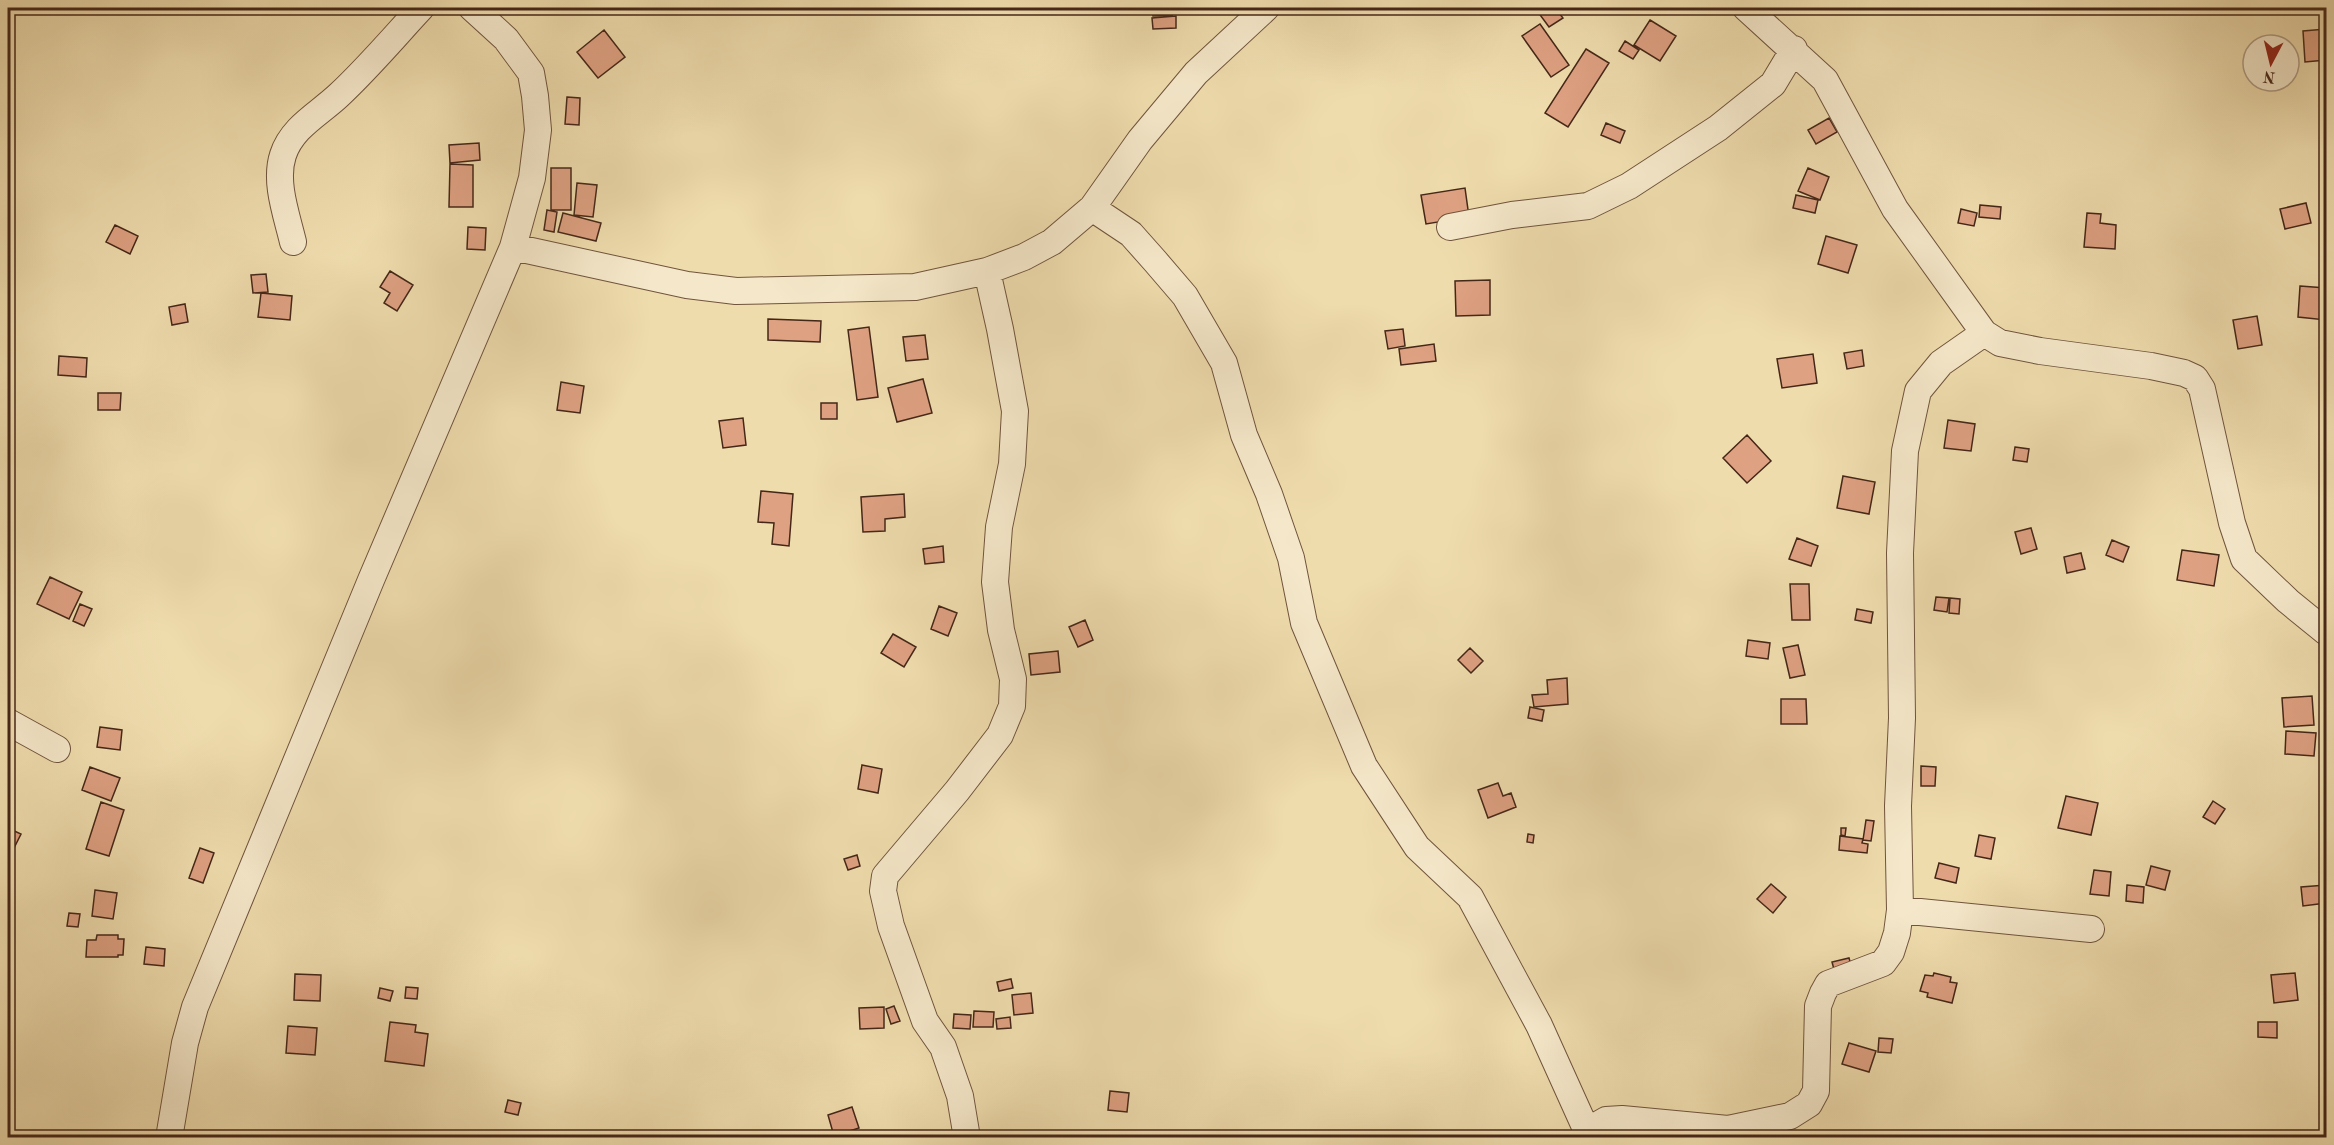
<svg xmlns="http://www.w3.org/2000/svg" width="2334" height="1145" font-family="'Old Standard TT',serif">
  <rect width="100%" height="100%" fill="#efdcad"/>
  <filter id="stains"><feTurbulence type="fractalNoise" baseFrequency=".00333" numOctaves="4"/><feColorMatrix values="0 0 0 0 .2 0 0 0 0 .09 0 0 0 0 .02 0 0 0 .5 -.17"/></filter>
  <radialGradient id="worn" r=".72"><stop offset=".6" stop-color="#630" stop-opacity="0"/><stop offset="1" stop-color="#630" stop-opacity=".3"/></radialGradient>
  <path fill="#dea182" stroke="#452718" stroke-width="1.5" d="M1152,8h20v7l-19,1z
    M1535,8h20l8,10 -14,9z
    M1176,16v12l-23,1 -1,-11z
    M1650,20l26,16 -16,25 -26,-16z
    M1540,24l29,41 -18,12 -29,-41z
    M2326,29v31l-21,2 -2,-31z
    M604,30l21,27 -27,21 -21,-26z
    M1625,41l14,9 -6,9 -14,-8z
    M1586,49l23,14 -41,64 -23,-14z
    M567,97l13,1 -1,27 -14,-1z
    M1829,118l8,14 -21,12 -8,-14z
    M1606,123l19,8 -5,12 -19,-8z
    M479,143l1,17 -30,3 -1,-18z
    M450,164l23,1v42h-24z
    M551,168h20v42h-20z
    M1808,168l21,9 -9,23 -22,-9z
    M577,183l20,2 -4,32 -19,-2z
    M1465,188l4,29 -43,7 -5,-29z
    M1796,195l22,5 -3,13 -22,-5z
    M2306,203l5,20 -26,6 -5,-20z
    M1980,205l21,2 -1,12 -21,-2z
    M1961,209l16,4 -3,13 -16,-3z
    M547,210l10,2 -3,20 -10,-2z
    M563,213l38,10 -5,18 -38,-9z
    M2087,213l14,1 -1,9 16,2 -1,24 -31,-2z
    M115,225l23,11 -8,18 -24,-12z
    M468,227l18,1 -1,22 -18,-1z
    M1826,236l31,9 -9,28 -30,-9z
    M390,271l23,14 -16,26 -13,-8 6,-10 -10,-6z
    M266,274l2,18 -15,1 -2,-18z
    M1490,280v35l-34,1 -1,-35z
    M2300,286l26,2v32l-28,-3z
    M261,293l31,3 -2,24 -32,-3z
    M185,304l3,18 -16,3 -3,-18z
    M2257,316l5,29 -24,4 -5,-29z
    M768,319l53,2 -1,21 -52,-2z
    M869,327l9,70 -21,3 -9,-70z
    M1403,329l2,17 -17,3 -3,-18z
    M925,335l3,24 -22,2 -3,-24z
    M1434,344l2,17 -35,4 -2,-16z
    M1862,350l2,16 -17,3 -3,-16z
    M1813,354l4,29 -35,5 -5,-29z
    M59,356l28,2 -1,19 -28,-2z
    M923,379l9,34 -35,9 -9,-34z
    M561,382l23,4 -4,27 -23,-3z
    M98,393h23l-1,17h-22z
    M821,403h16v16h-16z
    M743,418l3,27 -23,3 -4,-27z
    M1948,420l27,4 -4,27 -27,-3z
    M1747,435l24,26 -24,22 -24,-25z
    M2015,447l14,2 -2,13 -14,-2z
    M1843,476l32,6 -6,32 -32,-6z
    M761,491l32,3 -4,52 -17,-2 2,-21 -16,-1z
    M904,494l1,23 -20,2v12l-22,1 -2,-35z
    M8,525l5,1 -2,17 -3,-1z
    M2031,528l6,21 -16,5 -6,-22z
    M1797,538l21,8 -7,20 -22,-7z
    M2112,540l17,7 -6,15 -17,-7z
    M943,546l1,16 -19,2 -2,-15z
    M2182,550l37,5 -5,31 -37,-6z
    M2081,553l4,16 -18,4 -3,-16z
    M50,577l32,15 -13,27 -32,-15z
    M1790,584h19l1,36h-18z
    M1936,597l13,1 -2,14 -13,-2z
    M1950,598l10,1 -1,15 -10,-1z
    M80,604l12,5 -8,17 -11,-5z
    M939,606l18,7 -9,23 -17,-7z
    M1857,609l16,3 -2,11 -16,-3z
    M1085,620l8,20 -15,7 -9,-20z
    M893,634l23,13 -12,20 -23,-14z
    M1748,640l22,3 -2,16 -22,-3z
    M1798,645l7,30 -15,3 -7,-30z
    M1470,648l13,13 -12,12 -13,-13z
    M1058,651l2,21 -29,3 -2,-21z
    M1567,678l1,26 -34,3 -2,-12 16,-1 -1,-14z
    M2312,696l2,29 -30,2 -2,-29z
    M1781,699h25l1,25h-26z
    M1530,707l14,3 -2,11 -14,-3z
    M100,727l22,3 -2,20 -23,-3z
    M2286,731l30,2 -2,23 -29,-2z
    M862,765l20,4 -4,24 -20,-4z
    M1921,766l15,1 -1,19h-14z
    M90,767l30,11 -9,23 -29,-11z
    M1498,783l5,13 8,-3 5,14 -28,11 -10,-28z
    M2066,796l32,7 -7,32 -33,-7z
    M2213,801l12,8 -10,15 -12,-7z
    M101,802l23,8 -15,46 -23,-7z
    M1866,820l8,1 -3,20 -8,-1z
    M8,828l13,6 -8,16 -5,-3z
    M1841,828h5l-1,8 -4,-1z
    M1528,834l6,1 -1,8 -6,-1z
    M1979,835l16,3 -4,21 -16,-3z
    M1840,836l23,3 -1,4 6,1 -1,9 -28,-3z
    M200,848l14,5 -11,30 -14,-5z
    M857,855l3,11 -12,4 -4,-11z
    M1939,863l20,5 -3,15 -21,-5z
    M2151,866l19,5 -5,19 -19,-5z
    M2094,870l17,2 -2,24 -19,-2z
    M1771,884l15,13 -13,16 -16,-14z
    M2127,885l17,2 -1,16 -17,-2z
    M2326,885v18l-23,3 -2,-19z
    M95,890l22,3 -4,26 -21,-3z
    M69,913l11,1 -2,13 -11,-1z
    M97,935h21v4h6l-1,16h-5v2h-32l1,-17h9z
    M146,947l19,2 -1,17 -20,-2z
    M1849,958l3,11 -17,4 -3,-11z
    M1934,973l17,4 -1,5 7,1 -5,20 -25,-6 1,-4 -8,-2 5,-16 8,1z
    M2295,973l3,27 -24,3 -3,-28z
    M295,974l26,1 -1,26 -26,-1z
    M1011,979l2,9 -14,3 -2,-9z
    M406,987l12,1 -1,11 -12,-1z
    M380,988l13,3 -3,10 -12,-3z
    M1031,993l2,20 -19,2 -2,-20z
    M894,1006l6,15 -9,3 -5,-15z
    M884,1007v21l-24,1 -1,-21z
    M974,1011l20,1 -1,15h-20z
    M954,1014l17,1 -1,14 -17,-1z
    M1010,1017l1,11 -14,1 -1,-10z
    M390,1022l26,3 -1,7 13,2 -4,32 -39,-5z
    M2258,1022h19v16l-19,-1z
    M288,1026l29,2 -2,27 -29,-2z
    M1879,1038l14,1 -2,14 -13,-1z
    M1849,1043l27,8 -7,21 -27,-8z
    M1110,1091l19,2 -2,19 -19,-2z
    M508,1100l13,3 -3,12 -13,-3z
    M852,1107l7,21 -25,8 -6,-21z
    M97,1135l18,1v2h-18z"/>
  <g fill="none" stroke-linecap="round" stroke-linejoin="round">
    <g stroke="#70543d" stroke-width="28">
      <path id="minor" d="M1746,8l79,72 70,129 89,124 16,10 40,8 111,15 33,7 11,5 7,11 30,134 12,36 44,42 38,31
        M1092,208l39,26 24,27 30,35 39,67 20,72 25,59 22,64 13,65 60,143 53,81 53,50 69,128 51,113
        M1450,227l62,-12 76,-9 41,-20 89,-58 55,-44 21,-35
        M293,242c-6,-26 -19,-60 -10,-87 9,-28 36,-41 56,-60 29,-27 55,-58 82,-87
        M513,247l174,38 49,6 179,-4 72,-16 37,-14 28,-15 40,-34 48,-68 56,-67 70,-65
        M8,722l49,27
        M1900,910l-2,-104 4,-88 -2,-165 5,-102 13,-60 23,-28 43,-30
        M1587,1131l19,-11 16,-1 106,10 62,-13 19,-12 7,-13 2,-85 5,-13 5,-9 55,-21 8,-11 6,-19 3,-23 191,19
        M169,1138l16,-95 10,-36 176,-427 142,-333 19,-69 6,-48 -3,-34 -4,-23 -25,-34 -34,-31
        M967,1138l-7,-42 -17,-49 -18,-26 -34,-95 -8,-35 2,-15 72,-85 43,-56 12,-29 1,-27 -12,-49 -6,-48 4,-55 13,-63 3,-53 -15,-82 -13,-58"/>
    </g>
    <use href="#minor" stroke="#f5e8ca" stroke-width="26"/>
  </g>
  <rect width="2334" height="1145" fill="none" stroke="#efdcad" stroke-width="30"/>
  <rect x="9" y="9" width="2316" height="1127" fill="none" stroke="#452718" stroke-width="3"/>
  <rect x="15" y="15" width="2304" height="1115" fill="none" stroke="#452718" stroke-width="1.5"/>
  <g transform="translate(2271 63) rotate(187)"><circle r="28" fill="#f5e8ca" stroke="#af9b83" stroke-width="1.5"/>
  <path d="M0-4.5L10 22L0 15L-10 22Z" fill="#8f2418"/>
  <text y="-9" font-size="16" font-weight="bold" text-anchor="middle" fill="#452718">N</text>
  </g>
  <rect width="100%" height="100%" filter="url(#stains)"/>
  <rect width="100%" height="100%" fill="url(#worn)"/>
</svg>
